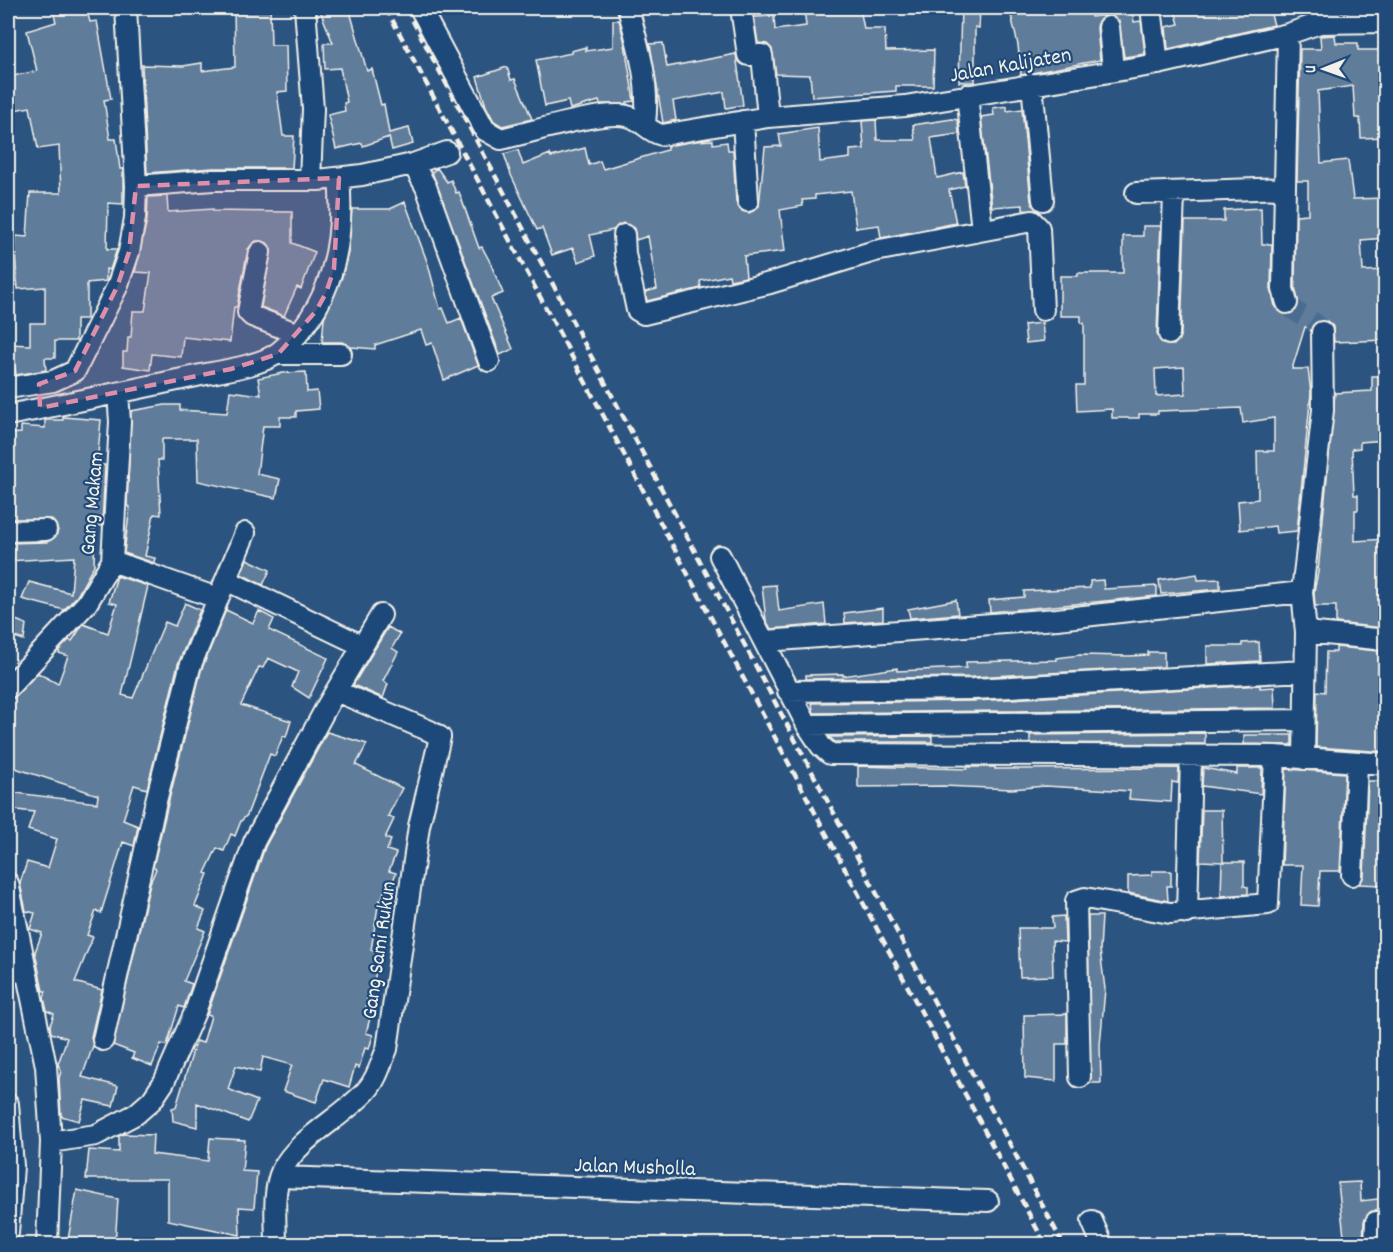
<svg xmlns="http://www.w3.org/2000/svg" width="1393" height="1252" font-family="Dekko,sans-serif">
  <rect width="100%" height="100%" fill="#2c5481"/>
  <filter id="ink" filterUnits="userSpaceOnUse"><feTurbulence type="fractalNoise" baseFrequency=".0167" numOctaves="2"/><feDisplacementMap in="SourceGraphic" scale="12" xChannelSelector="R" yChannelSelector="G"/><feConvolveMatrix kernelMatrix="1 2 1 2 8 2 1 2 1" color-interpolation-filters="sRGB"/></filter>
  <g filter="url(#ink)">
    <path fill="#5e7b9a" stroke="#f4f1e8" stroke-width="1.5" fill-rule="evenodd" d="M52,8h34l4,14 7,-1 14,78 -7,1 3,20 3,19h6l4,30h3v35l-15,-1 -1,46h10l-7,21 -4,-1v12l-19,2v36h-11v22h-21v17h-10l1,12 -30,5 -2,-14h-6v-17l22,1v-22h15v-36l-27,2 -3,-34 1,-19 11,1 3,-44h31l-2,-47 -21,3 -8,-42 -22,4v-34l29,-6 -10,-40 29,-9z
      M234,8h36l1,37h15l1,46 -10,1 6,44h11l-2,32h-79l-66,5 -5,-108 41,1 19,-3v8l33,-4z
      M319,8h30l18,63 5,-2 9,36 3,-1 5,29 20,-5 4,16 -21,6 -3,-13 -26,9 -1,-3 -26,6 -8,-34 17,-4 -1,-8 3,-1 -7,-34 -15,1 -1,-26h9z
      M804,8h56l4,21h21l1,22 48,-1 -1,36h-37v5l-84,6 -2,-22 -34,-1 -4,-25 -5,-5 -9,-1 -4,-26 20,-1 1,14 31,-4z
      M961,8h19l-1,20 -4,-1v55h-16z
      M1041,8h48l2,9 27,-3 -1,-6h15l2,14 7,-1 4,33 -21,3 -5,-36 -12,-6 -9,6 -1,7 3,32 -79,15 -3,-30 -7,-30z
      M1174,8h95l5,17 -106,24 -2,-22 13,-3z
      M613,20h6l5,19 10,62 -7,1v2h-27l-1,-3 -29,8 -2,-8 -23,5 -9,-46 36,-7 -1,-2 15,-4v4l27,-4z
      M1335,35l1,8h22v7h28v87l-25,1 -1,-20h-5l-2,-32 -35,5 3,72 27,-3 5,39 33,-1v40l-25,2 2,31 23,-1v70l-52,2 -1,-16 -6,-5h-11l-5,8 -6,-2 -13,42h16l3,24 -14,138 -21,2 -1,-7 -35,4 -2,-29 20,-2 -1,-48h17v-33l-31,5 -2,-15 -83,3v3h-19v4h-27v-9l-35,2 -1,-26h8v-62h-3v-7h-21v-40h18v-3h45v-37h20v-10h18v-5l-4,113 6,10 11,1 7,-11 4,-113h39v-11l37,-2 1,36h10l-1,45 4,17 9,8 11,-2 4,-7 -4,-18 1,-72 12,-1v-33h-11l3,-132h21l-1,-13zM1184,367l1,27 -29,2 -1,-27z
      M663,43l4,24 69,-13 7,51 -17,3 -2,-16 -51,9 3,19 -13,3 -13,-79z
      M507,67l4,13 4,-1 17,40 -30,7 -8,-5 -8,-15 -9,-29z
      M1007,106v5l15,-2 9,92 9,11 -17,-2v-5l-31,2 -11,-90 13,-2 -1,-7z
      M952,119l6,1 1,14 -28,4 6,40 26,-6 2,14 -16,4 7,33 -75,15 -2,-13 -23,3 -5,-37 -36,4v4l-13,1 1,6 -23,4 5,41 -41,5 2,21 -16,3 -1,-5 -29,6 1,7 -54,13 -2,-9 12,-3 -9,-53 -12,4 -2,-12 -11,-5 -10,7 -23,5 5,21 -17,6 -5,-14 -21,7 -10,-27 -5,2 -26,-55 -7,-21 14,-4 5,15 27,-11 1,3 34,-9 4,17 11,-4 3,8 64,-19v-4l29,-5 17,-1v4l14,-2 1,8h5l3,52 6,9 7,2 10,-7 6,-59 16,-1 -2,-12 39,-6 2,34 30,-4v-8l14,-1 -2,-28 14,-1 1,20h38l-2,-15z
      M437,168l10,14 4,-2 5,13 3,-1 20,56 3,-1 7,13 14,33 -12,5 22,51 -13,6 -68,-183z
      M167,196l1,16 45,-3v2l79,1v31l23,9 -14,37 -4,-2 -13,29 -23,-9 10,-58 -4,-6 -11,-2 -8,8 -11,58h-3l-4,35 -47,-5 -2,20 -29,-3 -2,16 -27,-4v-14h4l1,-15h3l2,-26h12l6,-38 -16,-1 12,-52 1,-23z
      M405,202l23,62 12,45 3,-1 6,15 12,-5 17,47 -34,15 -12,-37 -6,2 -5,-15 -46,15v4l-24,-2 -9,-5h-20l2,-24 18,-41 6,-24 4,-44h38z
      M1042,323l2,18 -18,2 -2,-18z
      M306,372l1,20 10,-1 2,18 -23,2v6h-16v9h-17l-6,48 23,5 -4,19 -78,-17 -1,-42h-35v21h-4l3,55 -7,-1 -9,42 10,2 -1,5 -30,-10 6,-46 -3,-1 4,-95 34,-6h15v5l47,3 3,-22 31,4 -3,-17 25,-5z
      M1372,376h14v64l-26,2v6l-8,1 2,46h4v15h-3v31l31,-2 -3,89 -47,-5v-17h-21l-1,-14 4,-20 17,-179 37,-2z
      M63,417l38,3 -4,45h8l-3,61 -7,-1 -1,40 -17,31 -13,14 -42,-11 7,-17 42,11 3,-36 -66,4v-18l39,-1 9,-6 2,-6 -7,-11h-39v-12h-4v-73l13,-1v-7l24,2v-8h18z
      M247,559l23,11 -7,15 -22,-11z
      M1197,574l1,6 22,-1v10l-59,5 -2,-14z
      M117,576l31,10 -26,109 11,3 32,-76 10,4 10,-23 15,7 -22,54 -31,125 -13,-4 -11,35 15,6 -4,20 -11,-4 -22,71 -5,-2 -9,24 6,2 -18,45 27,8 -11,47 2,9 -11,31 36,9 -5,20 -28,-6 -6,21 -18,-5 -2,-38 2,-7 -3,-7 9,-26 -16,-5 -1,-7 4,-12 -7,-3 -3,-13 2,-7h-3l-8,-39 7,-19 -12,-4 5,-16 -9,-2 -6,-28 7,-21 21,6 9,-29 -29,-9 6,-18 -26,-3v-17l89,11 1,-8 -86,-28 1,-4 -5,-2v-52l3,-10 27,-26 20,11 10,-28 -9,-3v-3l10,-10 3,1 11,-17 25,9 9,-29 -8,-2z
      M1103,580l1,9 53,-3v10l-167,16 -1,-12 35,-3v-6l66,-3v-7z
      M776,585l3,26 45,-7 2,20 -55,5 -5,-9 -4,-34z
      M956,600l2,14 -48,4 -2,-9z
      M883,608v12l-38,3 -1,-10z
      M226,610l27,13 6,-12 15,8 -5,11 59,28 -19,40 -17,-11 6,-15 -30,-14 -5,10 -4,-1 -18,38 50,16 -5,16 -3,-1 -8,20 -5,-2 -23,61 -6,6 -6,15 -4,-2 -7,17 -7,-3 -12,25 3,1 -13,32 10,5 -7,17 7,3 -21,50 8,3 -8,24 -5,-2 -12,39 -6,-1 -9,22 -20,-8 2,-5 -21,-8 37,-162 6,-14 -3,-2 14,-59 34,-137z
      M8,617l18,7 -2,16 -16,-5z
      M388,627l12,7 -8,14 6,4 -15,29 5,3 -5,14 -30,-13z
      M1259,642l1,19 -53,3v-18h35v-3z
      M1336,647l43,4 -2,54h9v47l-70,-5 1,-56 8,1 1,-40h10z
      M1148,652h16v15l-191,10 -167,2v-4l37,-1v2l54,-8v3l69,-3v-6l91,-2 -1,-2 24,-3 49,1 19,-1z
      M1260,685v3l14,-1 1,21 -461,5 -1,-3 -1,-7 162,-2z
      M327,732l40,12 -11,21 46,23 -14,28 6,3 -9,19 6,2 -4,10 9,3 -7,18 7,2 -7,18 -4,-2 -4,12 -2,-1 -8,50 9,2 -7,34h-4l-4,31 5,1 -4,15 7,2 -4,14 -4,-1 -6,20 -4,-2 -6,21 -25,-8 -8,23 -33,-11 9,-26 -29,-8 -3,15 -24,-6 -8,23 29,12 -9,21 -51,-19v24l-24,-6 -1,-13 4,-1 20,-66 7,2 8,-27 -4,-1 58,-168z
      M1205,733v11l-175,-1v-8z
      M1244,735h48v10l-48,-1z
      M932,736v6h-97l-6,-5z
      M858,766l109,3v-2h28v2l184,-1 -1,15 -6,-1 -1,20 -42,-3 1,-8 -85,-5 -33,3 -69,-3 -85,1z
      M1203,768l34,6v-6h25l-1,26 -59,-8z
      M1286,769l59,4 -5,98h-20l-2,35 -17,-1 2,-40h-21z
      M1368,781h18v16h-3l3,44 -4,44 -23,-1 5,-8z
      M1202,810h20l1,52 -23,-1z
      M1222,862h22v24l4,1v7l-27,2z
      M1152,871h19v15h-4l1,15 -40,-8v-17l24,-1z
      M1064,916l1,26 -13,-1 1,35 -33,1 -2,-49h35l-1,-11z
      M1088,916h14l-2,34 5,39 -5,56 1,38h-11z
      M1067,1014v30h-11v37l-31,-3 -1,-63z
      M123,1134l30,1 -1,19 56,7 2,-23 35,2 -3,31 15,1 -3,36 -15,-1 1,28 -72,-15v-41h-82l3,-29 30,2v-16z
      M1360,1182l1,19 25,-3v17l-9,-5 -7,2 -6,9 -1,24h-18l-7,-62z
      M77,1190l41,9 -3,46h-48z"/>
    <g fill="none" stroke-linecap="round" stroke-linejoin="round">
      <path stroke="#4a6c90" stroke-width="20" stroke-dasharray="20 10" stroke-linecap="butt" d="M1287,303c9,14 28,14 35,29"/>
      <g stroke="#f4f1e8" stroke-width="24">
        <path id="minor" d="M305,8l8,101 -3,71
          M420,8l65,122 16,9c28,-6 101,-29 126,-23 15,3 21,16 35,19l106,-18 137,-11 253,-42 130,-30 32,-11 66,-1
          M628,8c10,37 22,76 17,115
          M741,8l7,47h14l6,62
          M1151,8l7,56
          M1109,27l4,43
          M1032,84l11,116
          M967,95l15,135
          M743,121l5,80
          M413,164l13,23 63,174
          M136,186l77,-6h105l44,-5 51,-11 34,-12
          M1136,193l148,-5
          M624,235l1,19 12,56 7,4 126,-31 105,-32 157,-30 7,7 4,82
          M260,252l-12,60 4,4 46,18
          M1287,303l-4,-14 5,-255
          M1169,334l5,-140
          M278,354h63
          M8,388l45,-7 22,-10 42,-84 12,-35 6,-34 1,-32 -10,-178
          M8,415c64,-12 128,-26 193,-40 21,-4 62,-10 78,-23 53,-43 66,-110 60,-174
          M8,531l38,-1
          M720,556l87,169 14,21 9,8 445,2 111,8
          M112,561l105,37
          M226,580l137,66
          M1306,632l80,8
          M766,641l291,-22 245,-27
          M8,688l79,-85 25,-42 8,-139 -2,-29
          M788,691l185,-2 331,-18
          M807,725l497,-5
          M1304,759l2,-127 -4,-40 21,-182 -1,-78
          M1352,875l5,-111
          M8,883l38,183 5,76 -4,102
          M1187,913l4,-157
          M8,973l17,-3
          M103,1040l52,-235 35,-138 55,-134
          M1080,1077l-4,-176 9,-3 85,15 98,-9 7,-148
          M8,1104l5,62 -5,67
          M51,1142l45,-7 40,-21 16,-14 12,-18 31,-70 59,-170 73,-136 54,-91
          M280,1177l708,24
          M1092,1221l10,23
          M276,1244c0,-22 -4,-53 6,-74 15,-31 61,-53 85,-80 10,-11 14,-27 20,-41l32,-223 21,-89 -10,-6 -94,-40
          M1375,1244l1,-22"/>
      </g>
      <use href="#minor" stroke="#1f4a7a" stroke-width="20"/>
      <path stroke="#f4f1e8" stroke-width="4.5" stroke-dasharray="9 4.5" stroke-linecap="butt" d="M386,8l659,1236
        M406,8l657,1236"/>
    </g>
  </g>
  <path fill="#de8fa9" fill-opacity="0.2" stroke="#de8fa9" stroke-width="4.5" stroke-dasharray="12 8" stroke-linejoin="round" d="M339,178l-5,91 -8,24 -10,18 -38,43 -47,15 -191,39 -1,-24 36,-13 42,-84 12,-35 7,-66z"/>
  <g text-anchor="middle" stroke-width="4.5" stroke-linejoin="round" paint-order="stroke">
    <g font-size="22" fill="#f4f1e8" stroke="#1f4a7a">
      <text transform="translate(1010 63) rotate(-10)" y="8">Jalan Kalijaten</text>
      <text transform="translate(90 503) rotate(-85)" y="8">Gang Makam</text>
      <text transform="translate(377 950) rotate(-82)" y="8">Gang Sami Rukun</text>
      <text transform="translate(635 1165) rotate(2)" y="8">Jalan Musholla</text>
    </g>
  </g>
  <rect width="1393" height="1252" fill="none" stroke="#1f4a7a" stroke-width="30"/>
  <rect x="15" y="15" width="1363" height="1222" fill="none" stroke="#f4f1e8" stroke-width="2" filter="url(#ink)"/>
  <g transform="translate(1324 69) rotate(269)" stroke="#1f4a7a" stroke-width="4.5" paint-order="stroke">
  <path d="M0-4.5L10 22L0 15L-10 22Z" fill="#f4f1e8"/>
  <text y="-9" font-size="16" font-weight="bold" text-anchor="middle" fill="#f4f1e8">U</text>
  </g>
</svg>
